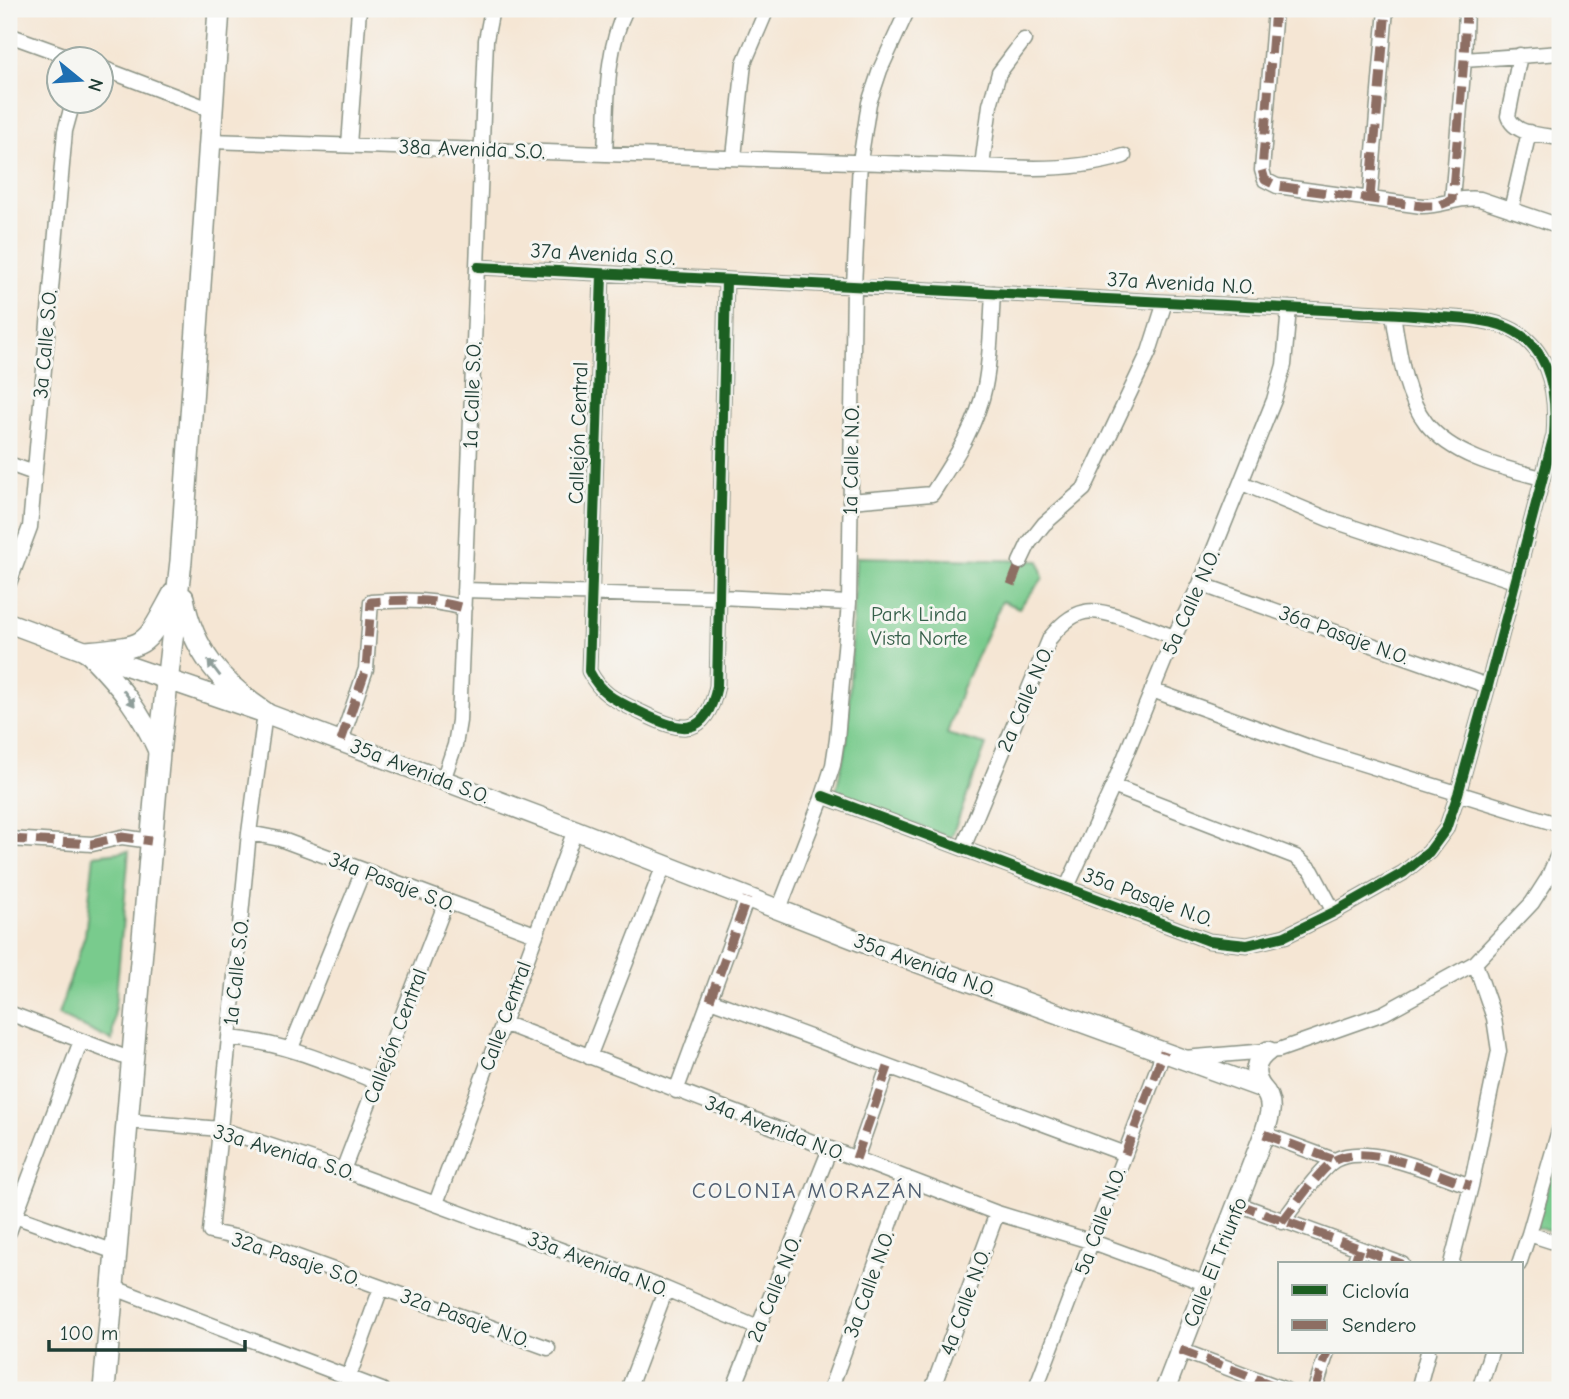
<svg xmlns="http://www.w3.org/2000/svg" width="1569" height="1399" font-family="'Comic Neue',sans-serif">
  <rect width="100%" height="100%" fill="#f6f6f2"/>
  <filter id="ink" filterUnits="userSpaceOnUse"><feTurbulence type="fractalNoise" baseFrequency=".0143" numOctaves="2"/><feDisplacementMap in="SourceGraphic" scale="14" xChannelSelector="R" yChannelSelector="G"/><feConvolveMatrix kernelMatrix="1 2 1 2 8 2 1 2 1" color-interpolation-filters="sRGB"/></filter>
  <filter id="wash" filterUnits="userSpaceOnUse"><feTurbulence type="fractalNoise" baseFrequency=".00686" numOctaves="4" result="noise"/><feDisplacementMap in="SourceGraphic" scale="28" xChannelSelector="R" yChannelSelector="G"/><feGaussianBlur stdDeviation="1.57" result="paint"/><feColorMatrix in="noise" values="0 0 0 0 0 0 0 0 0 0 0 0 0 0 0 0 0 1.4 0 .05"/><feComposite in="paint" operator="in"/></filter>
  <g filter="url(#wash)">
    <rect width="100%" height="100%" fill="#f5e6d4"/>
    <path fill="#79cb8d" stroke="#4c8460" stroke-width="2" d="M856,557l183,4 4,17 -24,30 -17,-7 -40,87 -15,46 39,11 -35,93 -116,-43 12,-54z
      M129,851l-17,190 -54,-26 27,-80 9,-80z
      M1553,1168l7,2v65l-24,-8z"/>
  </g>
  <g filter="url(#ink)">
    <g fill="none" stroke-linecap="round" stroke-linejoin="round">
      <g stroke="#8a9284" stroke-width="17">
        <path id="minor" d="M1275,9l-13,161 3,10 12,6 145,20c21,0 37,-10 58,-7l80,27
          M9,35l69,25
          M1520,55l-12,61c6,19 35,19 52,22
          M1464,60l96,-7
          M102,68l110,42
          M210,141l824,27c31,0 61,-3 90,-12
          M349,145l10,-136
          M605,153c3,-48 -1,-100 21,-144
          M734,157l10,-94 23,-54
          M982,166l8,-61 9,-32 25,-33
          M1370,198l16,-189
          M1452,200l12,-140 2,-51
          M1511,210l18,-78
          M478,267l865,44c32,2 65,3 97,6 14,1 29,1 43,4 62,9 75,61 71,114l-66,251 -30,108 -12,35 -17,23 -26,21 -69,39 -49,24 -38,9 -38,-4 -386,-145
          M602,274l-13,397c13,25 28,30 53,42 40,20 64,25 75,-27l9,-406
          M1393,314c6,35 10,79 33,109 27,34 77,45 116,55
          M9,464l25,9
          M1242,483l86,36 186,62
          M850,501l82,-7c21,-33 45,-68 53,-108 6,-30 6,-62 8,-93
          M1020,562l9,-19 15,-19 40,-35 65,-137 16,-50
          M9,583l21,-56 35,-396 8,-29
          M1200,584l288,102
          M464,590l255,7 130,6
          M1152,690l160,58 248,77
          M265,713l-16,120 -39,399 41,8 297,108
          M341,741l25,-72 5,-67c32,-3 62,-3 93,6
          M443,780l12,-35 4,-24 27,-681 6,-31
          M1113,786l183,71 16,14 22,41
          M249,833l31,6 255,95
          M9,839l83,5 30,-7 29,4
          M963,848l87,-210c9,-11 20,-23 35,-26 19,-5 69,18 89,25
          M1067,887l46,-101 61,-149 26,-53 74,-184 10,-35 5,-57
          M779,909l44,-113 10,-31 4,-26 12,-136 5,-317 6,-125 9,-58 11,-33 28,-61
          M710,1000l415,154
          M9,1013l123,47
          M503,1023l494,190 96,29 114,42
          M230,1038c54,5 97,24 147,44
          M291,1048l72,-177
          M589,1057l75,-192
          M1184,1058l95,-8 105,-37 91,-50 57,-60 16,-25 12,-28
          M676,1091l71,-193
          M127,1121l93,8 123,41 237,87 86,32 92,39
          M1264,1134l70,26
          M856,1159l32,-92
          M343,1170l103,-268
          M436,1203l139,-373
          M1238,1204l164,60
          M9,1214l106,38
          M1282,1222c10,-13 40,-55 53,-62 33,-18 102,15 136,26
          M9,1232l72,-191
          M1529,1234l31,-107
          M1354,1264l5,-15
          M1451,1264l20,-78 28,-135 -5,-33 -19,-55
          M1519,1264l10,-30 31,10
          M112,1287l270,103
          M1180,1350l106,40
          M344,1390l37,-102
          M628,1390l38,-101
          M733,1390l97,-241
          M830,1390l77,-212
          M932,1390l65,-177
          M1035,1390l129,-339
          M1315,1390l12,-38
          M1418,1390l10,-38
          M1479,1390l12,-38
          M1559,1390l1,-3"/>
      </g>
      <g stroke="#8a9284" stroke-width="22">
        <path id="secondary" d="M9,623l78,29 178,61 310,117 302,118 385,140c14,14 7,30 2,46l-99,256
          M90,655c31,32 51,57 69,98
          M1262,1088c-10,-13 -8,-27 6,-37"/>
      </g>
      <g stroke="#8a9284" stroke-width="24">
        <path id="primary" d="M183,598c10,53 38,85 82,115
          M87,652c63,-6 57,-4 87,-59
          M104,1390l55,-637 22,-192 38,-552"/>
      </g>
      <use href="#minor" stroke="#fff" stroke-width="14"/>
      <use href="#secondary" stroke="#fff" stroke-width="19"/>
      <use href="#primary" stroke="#fff" stroke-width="21"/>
      <path stroke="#8d6e63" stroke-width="9" stroke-dasharray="18 9" stroke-linecap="butt" d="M1275,9l-13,161 3,10 12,6 145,20h16l14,-6 12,-140 2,-51
        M1370,198l16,-189
        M1011,585l9,-23
        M341,741l25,-72 5,-67c32,-3 62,-3 93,6
        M9,839l83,5 30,-7 29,4
        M710,1000l37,-102
        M1264,1134l70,26
        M1125,1154l39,-103
        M856,1159l32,-92
        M1238,1204l164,60
        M1282,1222c10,-13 40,-55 53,-62 33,-18 102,15 136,26
        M1354,1264l5,-15
        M1180,1350l106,40
        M1315,1390l12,-38"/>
      <g stroke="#f6f6f2" stroke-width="15">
        <path id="cycleway" d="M478,267l865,44c32,2 65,3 97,6 14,1 29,1 43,4 62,9 75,61 71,114l-66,251 -30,108 -12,35 -17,23 -26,21 -69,39 -49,24 -38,9 -38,-4 -386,-145
          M602,274l-13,397c13,25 28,30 53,42 40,20 64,25 75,-27l9,-406"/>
      </g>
      <use href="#cycleway" stroke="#1b5e20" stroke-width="10"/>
    </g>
    <defs><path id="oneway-solid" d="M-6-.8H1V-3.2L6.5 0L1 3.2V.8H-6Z" transform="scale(1.75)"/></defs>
    <g fill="#8f9e9a">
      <use href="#oneway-solid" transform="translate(214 668) rotate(-127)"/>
      <use href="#oneway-solid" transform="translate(129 698) rotate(54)"/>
    </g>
  </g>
  <g text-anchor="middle" stroke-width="6" stroke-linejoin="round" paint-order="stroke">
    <g font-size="21" fill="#1f3d34" stroke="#f6f6f2">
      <text transform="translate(472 149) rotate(2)" y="7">38a Avenida S.O.</text>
      <text transform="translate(603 254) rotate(3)" y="7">37a Avenida S.O.</text>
      <text transform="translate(1181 283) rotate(3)" y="7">37a Avenida N.O.</text>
      <text transform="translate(45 344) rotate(-85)" y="7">3a Calle S.O.</text>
      <text transform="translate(472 395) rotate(-88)" y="7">1a Calle S.O.</text>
      <text transform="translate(578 433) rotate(-88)" y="7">Callejón Central</text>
      <text transform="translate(851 460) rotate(-89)" y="7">1a Calle N.O.</text>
      <text transform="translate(1191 602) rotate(-66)" y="7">5a Calle N.O.</text>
      <text transform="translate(1344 635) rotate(20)" y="7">36a Pasaje N.O.</text>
      <text transform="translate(1025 699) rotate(-67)" y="7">2a Calle N.O.</text>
      <text transform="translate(420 771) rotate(21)" y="7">35a Avenida S.O.</text>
      <text transform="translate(392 882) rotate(21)" y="7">34a Pasaje S.O.</text>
      <text transform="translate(1148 897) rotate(20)" y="7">35a Pasaje N.O.</text>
      <text transform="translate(925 965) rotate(20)" y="7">35a Avenida N.O.</text>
      <text transform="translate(236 972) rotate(-84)" y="7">1a Calle S.O.</text>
      <text transform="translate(505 1016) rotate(-70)" y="7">Calle Central</text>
      <text transform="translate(395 1036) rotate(-69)" y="7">Callejón Central</text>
      <text transform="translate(775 1128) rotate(21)" y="7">34a Avenida N.O.</text>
      <text transform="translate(284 1152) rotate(17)" y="7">33a Avenida S.O.</text>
      <text transform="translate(1100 1221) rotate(-70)" y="7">5a Calle N.O.</text>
      <text transform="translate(296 1259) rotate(18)" y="7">32a Pasaje S.O.</text>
      <text transform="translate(1215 1262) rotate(-68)" y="7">Calle El Triunfo</text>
      <text transform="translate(598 1264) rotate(21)" y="7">33a Avenida N.O.</text>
      <text transform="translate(869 1284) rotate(-70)" y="7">3a Calle N.O.</text>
      <text transform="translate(774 1289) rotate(-68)" y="7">2a Calle N.O.</text>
      <text transform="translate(965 1302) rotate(-70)" y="7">4a Calle N.O.</text>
      <text transform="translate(465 1318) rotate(20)" y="7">32a Pasaje N.O.</text>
    </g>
    <g font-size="21" fill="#36604a" stroke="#f6f6f2">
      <text x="919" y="621">Park Linda<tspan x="919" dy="24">Vista Norte</tspan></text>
    </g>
    <g font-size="23" letter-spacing="2" fill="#515f71" stroke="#f6f6f2">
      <text x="808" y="1198">COLONIA MORAZÁN</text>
    </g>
  </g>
  <rect width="1569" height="1399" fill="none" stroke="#f6f6f2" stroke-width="35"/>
  <rect x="1278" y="1262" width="245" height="91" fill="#f6f6f2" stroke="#a0aca6" stroke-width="2"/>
  <rect x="1292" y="1285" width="35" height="10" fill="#1b5e20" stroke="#a0aca6" stroke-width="2"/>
  <text x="1342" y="1298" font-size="21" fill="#1f3d34">Ciclovía</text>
  <rect x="1292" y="1320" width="35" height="10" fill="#8d6e63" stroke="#a0aca6" stroke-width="2"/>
  <text x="1342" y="1332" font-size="21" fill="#1f3d34">Sendero</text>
  <g transform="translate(80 80) rotate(108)"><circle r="33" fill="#f6f6f2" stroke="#a0aca6" stroke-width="2"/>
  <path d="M0-5L12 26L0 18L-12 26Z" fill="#1f6fb2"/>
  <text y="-10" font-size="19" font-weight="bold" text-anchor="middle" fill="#1f3d34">N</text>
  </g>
  <path d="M49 1340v10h196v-10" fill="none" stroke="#1f3d34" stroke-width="3.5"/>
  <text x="60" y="1340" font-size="21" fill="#1f3d34" stroke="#f6f6f2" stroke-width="5" paint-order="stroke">100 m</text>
</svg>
